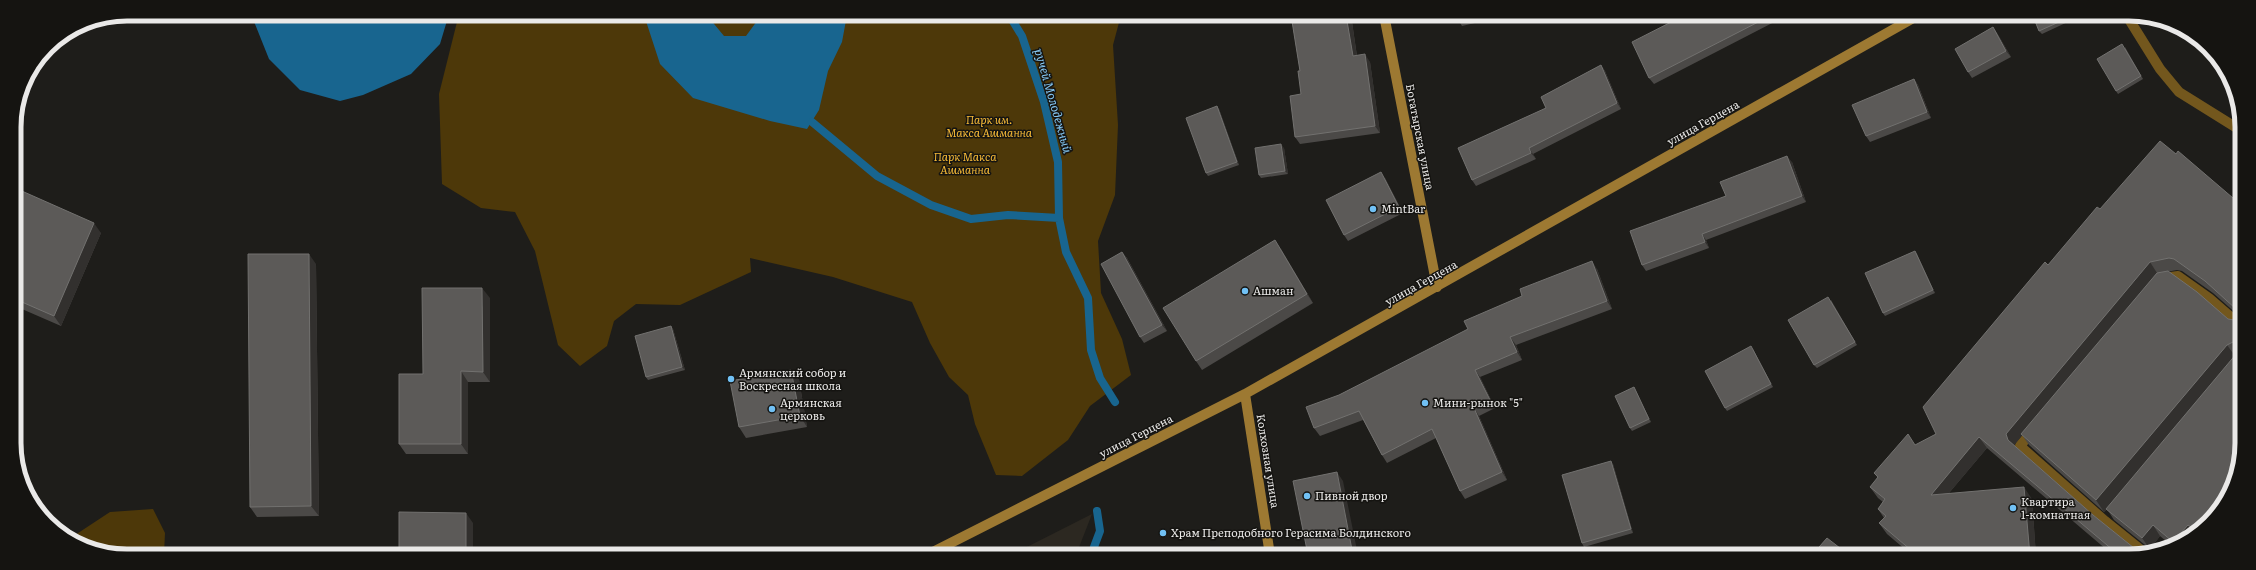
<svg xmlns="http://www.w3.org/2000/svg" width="2256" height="570" font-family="Literata,serif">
  <rect width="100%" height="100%" fill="#1e1d1a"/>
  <path fill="#2c2821" d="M1092,514l-16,41h-65z"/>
  <path fill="#4d3809" d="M459,14l662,1 -8,30 5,80 -3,70 -17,46 3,52 21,46 9,36 -41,31 -22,34 -46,36 -26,-1 -21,-51 -7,-29 -19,-18 -19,-34 -18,-41 -79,-25 -83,-19 1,14 -71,33 -44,-1 -22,17 -7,25 -27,20 -22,-21 -23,-94 -20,-39 -34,-4 -39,-24 -3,-90z
    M153,509l12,24 -1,21h-60l-32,-17 38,-25z"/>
  <path fill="#18658f" d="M251,14h198l-9,30 -29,30 -48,21 -23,6 -40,-11 -31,-31z
    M644,15h65l1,4 14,17h22l11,-15 -1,-6h91l-5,27 -14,29 -9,39 -12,19 -37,-8 -77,-23 -33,-34z"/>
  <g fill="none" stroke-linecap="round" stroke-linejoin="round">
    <path stroke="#18658f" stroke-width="8" d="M1009,15l13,21 22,66 14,60 1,56 7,34 22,46 3,52 9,28 15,24
      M812,122l65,54 54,29 40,14 37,-4 51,3
      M1091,555l9,-24 -3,-20"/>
    <path stroke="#73571d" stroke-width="10" d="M2127,16l33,53 19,23 61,38
      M2163,278l15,-2 31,22 31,27
      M2033,430l-13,16 85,75 41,33"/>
    <path stroke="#9d7932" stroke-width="10" d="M1384,15l53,272
      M1245,394l25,161
      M927,555l318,-161 672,-378"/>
  </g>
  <path fill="#4b4947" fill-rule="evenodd" d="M1291,15h60l6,41 13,6 10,71 -80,11 -5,-7 6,-43 -1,-23z
    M1456,15l49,1 -43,10 -5,-8z
    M1683,16h103l-132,68 -5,-6z
    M2033,16h38l1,4 -30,14 -3,-3z
    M1993,27l4,6 14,24 -39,21 -4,-6z
    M2125,47l18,32 -25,15 -2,-3z
    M1601,65l4,6 16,38 -88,45 3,5 -60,27 -4,-6 74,-72z
    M1914,79l4,6 13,33 -61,24 -4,-6z
    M1217,106l2,3 20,56 -31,11 -2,-3z
    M1284,148l4,26 -27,4 -2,-3z
    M2176,154l64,50v262l-37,62 -30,19 -13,-11 -10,13 -36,-29 -7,-11 -3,3 -75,-67 -7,-10 -8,10 79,70 41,33 5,7 -2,1h-23l-127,-108 -38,45 83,6 4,57h-123l-26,-22 -8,-11 5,-5 -6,-9 5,-7 -5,-4 -8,-11 8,-9 -4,-5 42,-28 20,-11 112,-169 52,-56zM2177,270l5,1 31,22 25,22 -1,3 -3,2 -6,-1 -62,-47z
    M1792,162l14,40 -100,38 3,8 -63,23 -4,-6 84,-69z
    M1385,178l18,35 -55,28 -4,-6z
    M15,188l86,45 -40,93 -46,-20z
    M1281,249l32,54 -111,67 -6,-9z
    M1915,251l2,3 18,39 -50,23 -2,-3z
    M1122,252l5,6 40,73 -23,12 -4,-6z
    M316,264l3,252 -62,1 -7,-10z
    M1597,269l15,40 -96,36 6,15 -42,17 15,31 -16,8 28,64 -42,19 -5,-8 -24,-53 -49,25 -5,-8 -19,-35 -43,16 -6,-8 25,-33z
    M490,298v84h-22v72h-62l-7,-10 24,-70z
    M1831,300l26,45 -40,23 -3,-3z
    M671,326l2,3 12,41 -37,10 -2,-3z
    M1753,349l20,38 -46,24 -2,-3z
    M791,370l8,10 8,47 -61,11 -7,-11z
    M1634,387l2,4 15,31 -19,9 -2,-3z
    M1613,464l20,69 -49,14 -2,-4z"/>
  <path fill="#32302e" d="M1346,15h5l7,49 -5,-8z
    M1993,27l4,6 14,24 -5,-6z
    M1365,54l5,8 10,71 -5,-7z
    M1601,65l4,6 16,38 -4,-6z
    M1914,79l4,6 13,33 -4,-6z
    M1217,106l2,3 20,56 -2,-3z
    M1281,144l3,4 4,26 -3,-3z
    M1529,148l4,6 3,5 -5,-6z
    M1787,156l5,6 14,40 -4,-6z
    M1381,172l4,6 18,35 -4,-6z
    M94,223l7,10 -40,93 -7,-10z
    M1702,234l4,6 3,8 -4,-6z
    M1275,240l6,9 32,54 -6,-9z
    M1915,251l2,3 18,39 -2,-3z
    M1122,252l5,6 40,73 -5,-6z
    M309,254l7,10 3,252 -8,-10z
    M1592,261l5,8 15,40 -5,-8z
    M2150,262l7,11 -143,172 -6,-5 -2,-6z
    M482,288l8,10v84l-7,-10z
    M671,326l2,3 12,41 -3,-3z
    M1510,337l6,8 6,15 -5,-8z
    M2227,345l8,11 -131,156 -8,-12z
    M1751,346l2,3 20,38 -2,-3z
    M791,370l8,10 8,47 -7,-11z
    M1475,370l5,7 15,31 -5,-8z
    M461,371l7,11v72l-7,-10z
    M1634,387l2,4 15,31 -2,-3z
    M1474,408l5,8 28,64 -5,-8z
    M1979,437l8,11 -49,58 -7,-11z
    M1611,461l2,3 20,69 -2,-4z
    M1337,472l6,9 15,74h-5z
    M2024,487l8,12 4,57h-6z
    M466,513l7,10v31h-7z
    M2153,525l7,11 -10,13 -8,-11z
    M2188,525l6,9 -19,12 -2,-4z
    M2134,548l5,7 -12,1z"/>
  <path fill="#5c5a58" stroke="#72716f" d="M1291,15h55l7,41 12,-2 10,72 -80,11 -5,-41 11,-2 -3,-23h2z
    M1456,15h9l-8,3z
    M1683,16h87l-121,62 -17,-36z
    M2033,16h37v1l-31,14z
    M1993,27l13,24 -38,21 -13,-23z
    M2122,44l19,32 -25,15 -19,-32z
    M1601,65l16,38 -88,45 2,5 -59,27 -14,-32 88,-40 -5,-11z
    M1914,79l13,33 -61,24 -14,-31z
    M1217,106l20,56 -31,11 -20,-55z
    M2160,141l16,13 2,-3 62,53v262l-13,34 -24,28 -6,4 -9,-7 -15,17 -20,-17 -11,13 -36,-29 131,-156 2,-4 -2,-5 -4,-2 -6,3 -131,155 -75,-66 136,-161 11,-2 29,21 31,27 6,1 3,-2 1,-6 -2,-3 -31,-28 -31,-22 -5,-1 -19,4 -144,172 2,6 85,75 41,33 -7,8h-7l-141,-119 -48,58 93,-8 6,69h-112l-39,-33 7,-7 -8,-7 7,-10 -15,-12 8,-10 -4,-4 34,-39 7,11 21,-11 -13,-27 122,-145 3,3 49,-58 3,2z
    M1281,144l4,27 -26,4 -4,-27z
    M1787,156l15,40 -100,38 3,8 -63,23 -12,-34 96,-35 -6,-14z
    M1381,172l18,35 -55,28 -18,-35z
    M15,188l79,35 -40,93 -39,-17z
    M1275,240l32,54 -111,67 -33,-53z
    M1915,251l18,39 -50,23 -18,-40z
    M1122,252l40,73 -22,12 -39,-73z
    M248,254h61l2,252 -61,1z
    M1592,261l15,40 -97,36 7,15 -42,18 15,30 -16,8 28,64 -42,19 -28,-62 -50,26 -23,-44 -45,17 -8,-21 33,-12 129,-66 -4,-8 58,-25 -2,-7z
    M422,288h60l1,84 -22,-1v73h-62v-70h24z
    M1828,297l27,45 -41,23 -26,-45z
    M671,326l11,41 -36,10 -11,-41z
    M1751,346l20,38 -46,24 -20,-37z
    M791,370l9,46 -61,11 -9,-46z
    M1634,387l15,32 -19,9 -15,-32z
    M1611,461l20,68 -49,14 -20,-68z
    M1337,472l16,83h-45l-15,-74z
    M399,512l67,1v41h-67z
    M1827,538l22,17h-37z"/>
  <g fill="#71c1f5" stroke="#151411" stroke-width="1.5">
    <circle cx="1373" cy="209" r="4"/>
    <circle cx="1245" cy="291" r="4"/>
    <circle cx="731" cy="379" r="4"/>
    <circle cx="1425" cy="403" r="4"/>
    <circle cx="772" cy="409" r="4"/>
    <circle cx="1307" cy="496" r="4"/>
    <circle cx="2013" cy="508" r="4"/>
    <circle cx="1163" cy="533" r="4"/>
  </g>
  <g text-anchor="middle" stroke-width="3" stroke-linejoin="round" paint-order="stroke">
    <g font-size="11" font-style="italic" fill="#f5b937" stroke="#151411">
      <text x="989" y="124">Парк им.<tspan x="989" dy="13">Макса Ашманна</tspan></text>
      <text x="965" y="161">Парк Макса<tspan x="965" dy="13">Ашманна</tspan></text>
    </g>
    <g font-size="11" fill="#eae9e8" stroke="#151411">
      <text transform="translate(1703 123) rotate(-29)" y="4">улица Герцена</text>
      <text transform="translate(1420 137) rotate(79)" y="4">Богатырская улица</text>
      <text transform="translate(1421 283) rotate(-29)" y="4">улица Герцена</text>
      <text transform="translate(1136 436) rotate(-27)" y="4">улица Герцена</text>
      <text transform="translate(1268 461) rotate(81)" y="4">Колхозная улица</text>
    </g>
    <g font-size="11" fill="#eae9e8" stroke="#151411" text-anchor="start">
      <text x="1381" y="213">MintBar</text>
      <text x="1253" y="295">Ашман</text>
      <text x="739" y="377">Армянский собор и<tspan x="739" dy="13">Воскресная школа</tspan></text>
      <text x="780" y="407">Армянская<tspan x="780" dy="13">церковь</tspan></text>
      <text x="1433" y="407">Мини-рынок "5"</text>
      <text x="1315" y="500">Пивной двор</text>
      <text x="2021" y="506">Квартира<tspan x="2021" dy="13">1-комнатная</tspan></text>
      <text x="1171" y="537">Храм Преподобного Герасима Болдинского</text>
    </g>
    <g font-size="12" font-style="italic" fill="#85c7f2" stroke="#151411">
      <text transform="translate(1053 101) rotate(74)" y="4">ручей Молодежный</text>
    </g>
  </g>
  <path d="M0 0H2256V570H0ZM127 21H2129A106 106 0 0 1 2235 127V443A106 106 0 0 1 2129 549H127A106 106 0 0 1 21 443V127A106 106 0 0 1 127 21Z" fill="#151411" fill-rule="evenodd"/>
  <path fill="none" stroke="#eae9e8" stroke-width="5" d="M127 21H2129A106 106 0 0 1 2235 127V443A106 106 0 0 1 2129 549H127A106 106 0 0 1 21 443V127A106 106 0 0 1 127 21Z"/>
</svg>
